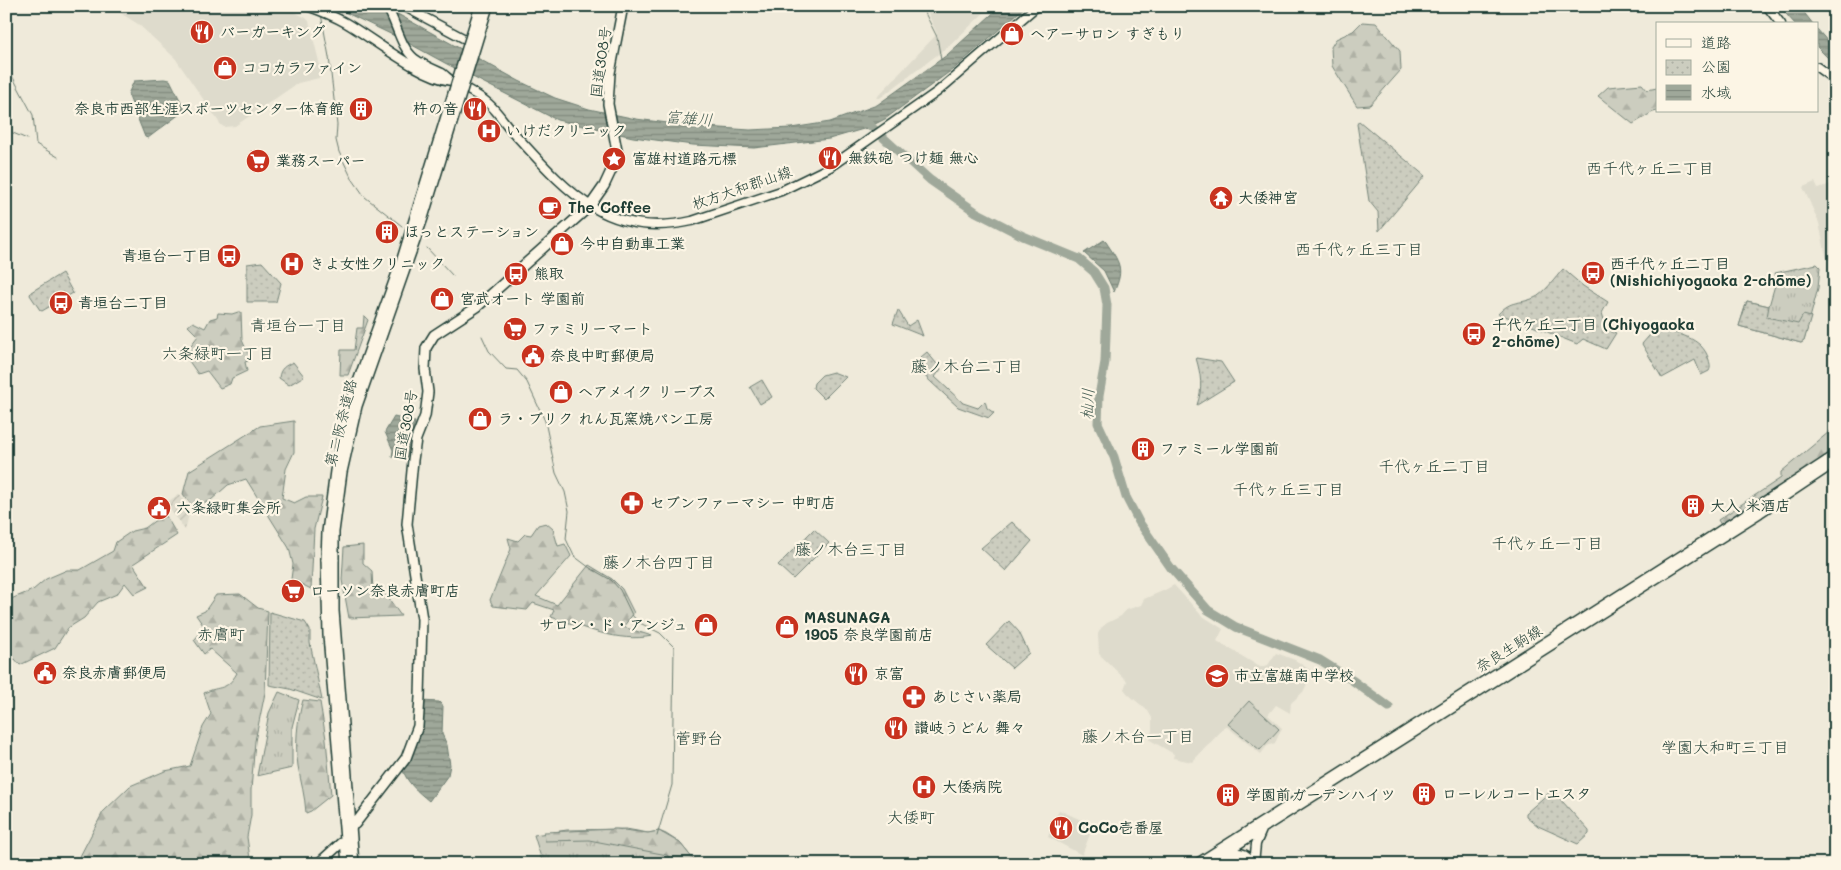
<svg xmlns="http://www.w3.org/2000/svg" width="1841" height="870" font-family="Mali,'Klee One',sans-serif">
  <defs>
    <pattern id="industrial-furrows" width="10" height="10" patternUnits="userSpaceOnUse" patternTransform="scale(1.25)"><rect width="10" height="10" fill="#dedbcc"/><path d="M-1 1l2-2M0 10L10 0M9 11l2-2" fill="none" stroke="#bebdb0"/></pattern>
    <pattern id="grass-tufts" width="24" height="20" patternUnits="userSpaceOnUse" patternTransform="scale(1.25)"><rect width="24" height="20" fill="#cccdbf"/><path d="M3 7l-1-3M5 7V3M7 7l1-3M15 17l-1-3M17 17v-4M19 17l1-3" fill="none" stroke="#afb1a5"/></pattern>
    <pattern id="forest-firs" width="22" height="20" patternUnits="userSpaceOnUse" patternTransform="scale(1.25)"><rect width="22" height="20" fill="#cccdbf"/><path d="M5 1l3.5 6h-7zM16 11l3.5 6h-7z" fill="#afb1a5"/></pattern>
    <pattern id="park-dots" width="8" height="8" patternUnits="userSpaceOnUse" patternTransform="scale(1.25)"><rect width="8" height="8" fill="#cccdbf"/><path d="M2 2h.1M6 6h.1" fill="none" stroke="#afb1a5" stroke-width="1.8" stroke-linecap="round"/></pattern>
    <pattern id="water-rules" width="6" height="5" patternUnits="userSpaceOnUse" patternTransform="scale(1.25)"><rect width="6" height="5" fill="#9fa89a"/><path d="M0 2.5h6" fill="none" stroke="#818a7e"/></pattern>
  </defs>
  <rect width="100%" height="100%" fill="#efeada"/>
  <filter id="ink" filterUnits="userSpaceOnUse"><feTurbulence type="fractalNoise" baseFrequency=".02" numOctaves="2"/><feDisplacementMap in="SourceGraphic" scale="10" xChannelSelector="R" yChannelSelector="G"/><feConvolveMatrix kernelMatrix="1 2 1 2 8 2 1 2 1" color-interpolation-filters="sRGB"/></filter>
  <g filter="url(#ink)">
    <path fill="#dedbcc" d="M109,6h174l23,12 3,3 13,53 -3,4 -21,5 -63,43 -11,1 -3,-2 -46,-67 -37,-34z
      M927,6h60l2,2 -40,38 -69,52h-4l61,-64 -10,-23z
      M1815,182l3,7 17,-7v79l-7,-2 -2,-3 -7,-33 -16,-36z
      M1174,585l27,30 22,14 -6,12 43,26 8,-2 8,-12 19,7 18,12 -10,20 -12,11 -1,10 -14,-8 -8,10 14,13 -7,15 -8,3 -6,8 -35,-28 -34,36 -19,-4 1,-4 -24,-14 2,-10v-12l-4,-7 -20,-17 -4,-5 3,-8 -28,-27 -1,-20 3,-6 6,-5 14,-7 5,-6 15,-5 3,-6 21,-9z
      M1059,810l31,14v10l-8,21 -34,-18z"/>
    <path fill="url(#industrial-furrows)" d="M179,494l11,17 -5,19 -19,-27z"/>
    <path fill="url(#grass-tufts)" stroke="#76857a" d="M1817,264l3,3 -2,21 -14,53 -3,2 -62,-17 8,-25 22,5 6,-21 3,-1 -3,-11z
      M279,692l20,8 -7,27v41l-35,8 12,-63z
      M626,829l22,4 11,-2 7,3 14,9 13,16 8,5h-158l-9,-29 33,-5z"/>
    <path fill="url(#forest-firs)" stroke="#76857a" d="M1362,22l14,1 24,28 1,19 -31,35 -13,1 -25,-40 -1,-19 5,-8 17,-8z
      M1642,84l5,6 10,-2 1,23 -5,1 -20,12 -35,-28 10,-9z
      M238,312h3l1,28 9,20 -6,2 2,9 -15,7 -2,6 -10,4 -13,-17 -9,3 -14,-20 14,-18 -10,-10 5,-4 12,6 5,-9 7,-2 1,-4 14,1z
      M364,316l4,4 -20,55h-8l1,-25h13l3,-22h6z
      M294,421v31l-8,17 -4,29 12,5 12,-6h16l-8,32 -3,60 -20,-10 2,-15 -4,-16 -43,-69 -18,6 -18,16 -18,5 -9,-12 6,-23 71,-45z
      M1835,427v23l-114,75 -3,-5 63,-42v-6z
      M166,516l11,19 -44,29 15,23 -14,7 -9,-11 -8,11 -19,8 -14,16 -16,10 -13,20 -35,17 -5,-6 -9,3v-61l27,-11 13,-11 21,-9h13l33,-19 3,-9 16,-11 13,-3 12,-9z
      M546,523l7,6 5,17 7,-2 6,12 -35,40 21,9 32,-40 23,14 10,10 12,24 -11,14 29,9c-34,7 -69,-9 -101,-19l3,-7 -21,-7 -6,7 -34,-4 -3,-6 21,-51 -3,-11 10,3 7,-7 6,1 7,-10z
      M363,545v18l9,8 1,21 14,4 14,20 -52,2 -7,-38 2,-33z
      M240,594l18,14 10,3 -3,82 -10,48 -4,49v25l-4,22 3,22 -8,5h-166l27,-52 27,-26 35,-15 25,-5 13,-39 8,-13 -7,-21c16,-8 22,-1 33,-20l-27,-24 -6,5 -10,-14 11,-12 -9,-13 9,-4 11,-16z
      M303,700l17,2 6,37 5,56 -20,16 -5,2c-1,-17 -5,-30 -8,-47 -3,-21 -1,-45 5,-66z
      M616,829l32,4 11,-2 21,12 13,16 8,5h-28l-6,-9 -78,-15 -44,1 -1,-9z"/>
    <path fill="url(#park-dots)" stroke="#76857a" d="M1359,121l66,55 -46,55 -1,-19 -9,-11 -12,-77z
      M262,262l19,21 -5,19h-29v-38z
      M1563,269l20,17 25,16 -6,11 5,16 9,4 -10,16 -23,-10 -6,5 -57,-23 -22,-7c14,-15 20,-9 36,-16 9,-3 22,-21 29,-29z
      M62,273l11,20 -31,18 -2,-1 -10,-15 1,-3z
      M1747,301l22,5 -2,11 31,7 5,-9 8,2 -7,24 -3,2 -62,-17z
      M898,310l10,16 9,-6 6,16 -30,-12z
      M1656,328c21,6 46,8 53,32 1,4 2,7 0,11l-8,4 -6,-15 -33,18 -20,-34z
      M927,352l14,17 -6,8 28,26 15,5 7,-7 2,7 7,5 -5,5 -31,-11 -40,-37 3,-13z
      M1196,358l25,4 13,20 -37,23c6,-17 4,-30 -1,-47z
      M293,362l11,14 -15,9 -10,-7c1,-10 6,-12 14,-16z
      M833,372l13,5 -22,22 -11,-11 1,-5 8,-8z
      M762,380l10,17 -12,7 -10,-17z
      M1012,522l20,19 -26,30 -25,-23z
      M814,529l15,14 -36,36 -15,-14z
      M270,612l35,10 5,8v13l12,57 -32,-11 -21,-4z
      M1009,621l10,11 10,21 -17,15 -26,-23z
      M1551,791h2l36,40v3l-11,10 -40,-18 -12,-10v-3z"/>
    <path fill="#cccdbf" stroke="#76857a" d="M1249,701l30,28 -19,21 -32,-26z"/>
    <path fill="url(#water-rules)" stroke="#6c7d71" d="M332,6h51l136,75 36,17 34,11 47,10 56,7 58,4 41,-2 39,-6 47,-17 70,-50 54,-49h25l-70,61 -71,52 -18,9 -38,11 -75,9 -61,-3 -60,-8 -76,-17 -112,-57 -44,-24z
      M1779,6h20l14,18h-18z
      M1817,29l18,21v15l-18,-18z
      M164,79l6,1 15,30 -37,28 -3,-1 -17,-43 6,-13z
      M1104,240l2,2c13,20 19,26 8,50l-10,-21 -20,-18z
      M394,417l21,5 -5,18 -3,17h-15l1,-7 -8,-18z
      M421,701l18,1 4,4 -1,28 5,11 3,20 -2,10 -19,26c-12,-10 -22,-18 -27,-33z"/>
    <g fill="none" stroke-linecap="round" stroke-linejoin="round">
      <path stroke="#6c7d71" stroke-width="1" d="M923,6l1,5 13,26 4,23
        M321,14l8,43 8,68 -1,15 3,12 12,25 14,20 37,29
        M6,65l3,5
        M10,72l23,43 3,29 22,13
        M6,130l21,9
        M427,248l26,28
        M482,336l7,15 17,18 11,1 10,12 18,39 11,52 9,19 4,19 -3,28 8,17 16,12 21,12 9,10 12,25 6,7 22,11 14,14 -2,138 -15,51"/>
      <path stroke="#9fa89a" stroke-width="9" d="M864,120l66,60 46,32 47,24 56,23 15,13 10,16 3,17 -2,57 -6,34 -1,27 16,34 12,40 13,25 32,46 37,42 28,17 84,33 32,20 37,27"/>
      <g stroke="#1f3d34" stroke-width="11">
        <path id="major" d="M307,6c14,5 27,10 39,17 29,17 74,54 105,58
          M386,6c11,16 13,40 29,53 8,6 18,10 27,14 4,3 8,7 12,9 12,7 25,13 35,22 9,8 15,18 22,26 54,59 94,110 181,91l89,-30 49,-24 107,-75 100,-86
          M403,6l62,33
          M1767,6l14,18
          M1817,67l18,13
          M1225,856c11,-4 23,-6 26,8
          M1196,864l508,-323 131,-86
          M1207,864l553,-351 75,-50
          M1254,864l2,-20 6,-14"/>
      </g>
      <g stroke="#1f3d34" stroke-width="12">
        <path id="highway" d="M326,559l2,76 19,229
          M334,559v52l20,253
          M355,824l51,-66 12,-32 2,-29 2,-78 -15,-95 6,-64 3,-21 9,-23 3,-24 -3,-23 1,-21 8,-13 43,-28 113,-101 14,-20 14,-30 -10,-52 2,-31 13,-67
          M318,864l23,-21"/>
      </g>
      <use href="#major" stroke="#fcf5e5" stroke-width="8"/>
      <use href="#highway" stroke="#fcf5e5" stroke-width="9"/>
      <g stroke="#1f3d34" stroke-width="12" stroke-linecap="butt">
        <path id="highway-bridge" d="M326,559l1,-27 8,-61 15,-67 52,-145 78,-253
          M334,559v-27l8,-60 15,-66 66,-188 65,-212"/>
      </g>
      <use href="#highway-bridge" stroke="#fcf5e5" stroke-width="9"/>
    </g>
  </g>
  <defs>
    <g id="restaurant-disc" transform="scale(1.25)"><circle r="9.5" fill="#c8321e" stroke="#fcf5e5"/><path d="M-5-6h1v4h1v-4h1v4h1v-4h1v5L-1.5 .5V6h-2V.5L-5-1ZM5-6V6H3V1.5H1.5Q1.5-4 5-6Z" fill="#fff"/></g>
    <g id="shop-disc" transform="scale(1.25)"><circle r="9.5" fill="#c8321e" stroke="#fcf5e5"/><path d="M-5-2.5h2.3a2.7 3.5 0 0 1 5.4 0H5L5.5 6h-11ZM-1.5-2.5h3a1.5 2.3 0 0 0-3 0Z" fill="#fff"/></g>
    <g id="building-disc" transform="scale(1.25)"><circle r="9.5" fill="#c8321e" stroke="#fcf5e5"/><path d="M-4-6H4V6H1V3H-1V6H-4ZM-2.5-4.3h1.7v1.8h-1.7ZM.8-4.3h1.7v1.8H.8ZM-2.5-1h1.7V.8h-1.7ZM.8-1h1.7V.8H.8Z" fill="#fff"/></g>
    <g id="hospital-disc" transform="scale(1.25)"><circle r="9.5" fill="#c8321e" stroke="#fcf5e5"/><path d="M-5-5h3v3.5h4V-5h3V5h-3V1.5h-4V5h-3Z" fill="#fff"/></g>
    <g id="sight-disc" transform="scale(1.25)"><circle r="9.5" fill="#c8321e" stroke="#fcf5e5"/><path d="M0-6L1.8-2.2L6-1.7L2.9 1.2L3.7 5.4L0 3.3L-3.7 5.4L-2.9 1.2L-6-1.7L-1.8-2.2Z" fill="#fff"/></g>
    <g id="supermarket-disc" transform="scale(1.25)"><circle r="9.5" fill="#c8321e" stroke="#fcf5e5"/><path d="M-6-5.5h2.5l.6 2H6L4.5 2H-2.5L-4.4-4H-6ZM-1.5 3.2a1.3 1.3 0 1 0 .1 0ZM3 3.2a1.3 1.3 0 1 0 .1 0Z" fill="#fff"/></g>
    <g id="temple-disc" transform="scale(1.25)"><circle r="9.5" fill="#c8321e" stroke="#fcf5e5"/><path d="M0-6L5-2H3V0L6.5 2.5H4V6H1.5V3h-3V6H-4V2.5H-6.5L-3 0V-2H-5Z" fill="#fff"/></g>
    <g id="cafe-disc" transform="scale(1.25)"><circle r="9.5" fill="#c8321e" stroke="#fcf5e5"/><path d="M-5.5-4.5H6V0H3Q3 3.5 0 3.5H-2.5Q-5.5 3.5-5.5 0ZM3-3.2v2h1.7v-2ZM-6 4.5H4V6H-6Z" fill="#fff"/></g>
    <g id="bus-disc" transform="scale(1.25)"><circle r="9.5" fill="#c8321e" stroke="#fcf5e5"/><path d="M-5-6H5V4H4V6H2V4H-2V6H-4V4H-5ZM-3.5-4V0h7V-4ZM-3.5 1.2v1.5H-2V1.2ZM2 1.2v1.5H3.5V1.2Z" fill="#fff"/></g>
    <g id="civic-disc" transform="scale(1.25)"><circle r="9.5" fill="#c8321e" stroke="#fcf5e5"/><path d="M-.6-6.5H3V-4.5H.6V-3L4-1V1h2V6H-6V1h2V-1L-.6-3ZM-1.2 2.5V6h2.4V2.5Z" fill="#fff"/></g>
    <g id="pharmacy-disc" transform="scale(1.25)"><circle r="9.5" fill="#c8321e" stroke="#fcf5e5"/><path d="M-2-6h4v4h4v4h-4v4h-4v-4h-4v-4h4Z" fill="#fff"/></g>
    <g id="school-disc" transform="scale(1.25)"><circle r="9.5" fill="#c8321e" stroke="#fcf5e5"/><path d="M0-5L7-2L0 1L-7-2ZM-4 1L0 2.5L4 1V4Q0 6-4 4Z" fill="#fff"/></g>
  </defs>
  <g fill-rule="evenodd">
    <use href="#restaurant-disc" x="202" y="32"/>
    <use href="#shop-disc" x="1012" y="34"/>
    <use href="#shop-disc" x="225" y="68"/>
    <use href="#building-disc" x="361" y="109"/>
    <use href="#restaurant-disc" x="475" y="109"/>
    <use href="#hospital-disc" x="489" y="131"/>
    <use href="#restaurant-disc" x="830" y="158"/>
    <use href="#sight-disc" x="614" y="159"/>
    <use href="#supermarket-disc" x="258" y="161"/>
    <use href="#temple-disc" x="1221" y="198"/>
    <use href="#cafe-disc" x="550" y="208"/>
    <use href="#building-disc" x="387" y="232"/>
    <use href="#shop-disc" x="562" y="244"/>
    <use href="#bus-disc" x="229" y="256"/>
    <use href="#hospital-disc" x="292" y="264"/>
    <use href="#bus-disc" x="1593" y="273"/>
    <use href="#bus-disc" x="516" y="274"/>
    <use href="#shop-disc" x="442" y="299"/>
    <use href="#bus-disc" x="61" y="303"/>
    <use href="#supermarket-disc" x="515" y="329"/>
    <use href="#bus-disc" x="1474" y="334"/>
    <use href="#civic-disc" x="533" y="356"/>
    <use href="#shop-disc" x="561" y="392"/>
    <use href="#shop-disc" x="480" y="419"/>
    <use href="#building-disc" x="1143" y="449"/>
    <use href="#pharmacy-disc" x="632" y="503"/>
    <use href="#building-disc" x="1693" y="506"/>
    <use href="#civic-disc" x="159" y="508"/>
    <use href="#supermarket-disc" x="293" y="591"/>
    <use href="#shop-disc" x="706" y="625"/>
    <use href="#shop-disc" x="787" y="627"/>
    <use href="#civic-disc" x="45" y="673"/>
    <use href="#restaurant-disc" x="856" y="674"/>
    <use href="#school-disc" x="1217" y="676"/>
    <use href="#pharmacy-disc" x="914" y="697"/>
    <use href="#restaurant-disc" x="896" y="728"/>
    <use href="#hospital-disc" x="924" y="787"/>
    <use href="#building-disc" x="1424" y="794"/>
    <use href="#building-disc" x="1228" y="795"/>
    <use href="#restaurant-disc" x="1061" y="828"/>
  </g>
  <g text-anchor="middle" stroke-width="4.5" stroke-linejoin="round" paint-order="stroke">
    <g font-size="15" font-weight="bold" fill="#1f3d34" stroke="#fcf5e5" text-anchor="start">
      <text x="220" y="37">バーガーキング</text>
      <text x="1030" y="39">ヘアーサロン すぎもり</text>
      <text x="242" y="73">ココカラファイン</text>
      <text x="344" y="114" text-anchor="end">奈良市西部生涯スポーツセンター体育館</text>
      <text x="458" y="114" text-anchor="end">杵の音</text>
      <text x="506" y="136">いけだクリニック</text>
      <text x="848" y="163">無鉄砲 つけ麺 無心</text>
      <text x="632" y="164">富雄村道路元標</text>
      <text x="276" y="166">業務スーパー</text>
      <text x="1238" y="203">大倭神宮</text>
      <text x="568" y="213">The Coffee</text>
      <text x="404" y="237">ほっとステーション</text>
      <text x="580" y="249">今中自動車工業</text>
      <text x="212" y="261" text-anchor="end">青垣台一丁目</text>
      <text x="310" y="269">きよ女性クリニック</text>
      <text x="1610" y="269">西千代ヶ丘二丁目<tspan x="1610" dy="17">(Nishichiyogaoka 2-chōme)</tspan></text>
      <text x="534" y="279">熊取</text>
      <text x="460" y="304">宮武オート 学園前</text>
      <text x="78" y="308">青垣台二丁目</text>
      <text x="1492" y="330">千代ケ丘二丁目 (Chiyogaoka<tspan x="1492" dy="17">2-chōme)</tspan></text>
      <text x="532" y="334">ファミリーマート</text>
      <text x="550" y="361">奈良中町郵便局</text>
      <text x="578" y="397">ヘアメイク リーブス</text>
      <text x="498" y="424">ラ・ブリク れん瓦窯焼パン工房</text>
      <text x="1160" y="454">ファミール学園前</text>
      <text x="650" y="508">セブンファーマシー 中町店</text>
      <text x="1710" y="511">大入 米酒店</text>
      <text x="176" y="513">六条緑町集会所</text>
      <text x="310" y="596">ローソン奈良赤膚町店</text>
      <text x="804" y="623">MASUNAGA<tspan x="804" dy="17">1905 奈良学園前店</tspan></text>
      <text x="688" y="630" text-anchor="end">サロン・ド・アンジュ</text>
      <text x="62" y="678">奈良赤膚郵便局</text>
      <text x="874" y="679">京富</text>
      <text x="1234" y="681">市立富雄南中学校</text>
      <text x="932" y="702">あじさい薬局</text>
      <text x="914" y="733">讃岐うどん 舞々</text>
      <text x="942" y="792">大倭病院</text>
      <text x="1442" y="799">ローレルコートエスタ</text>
      <text x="1246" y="800">学園前ガーデンハイツ</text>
      <text x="1078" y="833">CoCo壱番屋</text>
    </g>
    <g font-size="15" fill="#1f3d34" stroke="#fcf5e5">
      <text transform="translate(601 62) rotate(-82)" y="5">国道308号</text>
      <text transform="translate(742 188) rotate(-19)" y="5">枚方大和郡山線</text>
      <text transform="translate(341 423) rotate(-76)" y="5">第二阪奈道路</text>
      <text transform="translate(406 425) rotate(-80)" y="5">国道308号</text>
      <text transform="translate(1509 649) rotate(-32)" y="5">奈良生駒線</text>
    </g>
    <g font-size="16" font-style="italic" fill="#455d53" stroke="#fcf5e5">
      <text transform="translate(689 118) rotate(4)" y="6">富雄川</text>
      <text transform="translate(1087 404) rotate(-87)" y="6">杣川</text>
    </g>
    <g font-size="16" fill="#1f3d34" stroke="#fcf5e5">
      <text x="1650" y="174">西千代ヶ丘二丁目</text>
      <text x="1359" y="255">西千代ヶ丘三丁目</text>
      <text x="298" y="331">青垣台一丁目</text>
      <text x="218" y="359">六条緑町一丁目</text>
      <text x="967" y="372">藤ノ木台二丁目</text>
      <text x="1434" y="472">千代ヶ丘二丁目</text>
      <text x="1288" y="495">千代ヶ丘三丁目</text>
      <text x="1547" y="549">千代ヶ丘一丁目</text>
      <text x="851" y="555">藤ノ木台三丁目</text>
      <text x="659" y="568">藤ノ木台四丁目</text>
      <text x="221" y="640">赤膚町</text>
      <text x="1138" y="742">藤ノ木台一丁目</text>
      <text x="699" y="744">菅野台</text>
      <text x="1725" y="753">学園大和町三丁目</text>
      <text x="911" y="823">大倭町</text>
    </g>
  </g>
  <rect width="1841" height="870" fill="none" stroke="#fcf5e5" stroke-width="25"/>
  <rect x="12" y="12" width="1816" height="845" fill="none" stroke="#1f3d34" stroke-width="2" filter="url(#ink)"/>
  <rect x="1656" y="22" width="162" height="90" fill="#fcf5e5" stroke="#a4ab9e"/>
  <rect x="1666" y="39" width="25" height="8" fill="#fcf5e5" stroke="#a4ab9e"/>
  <text x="1701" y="48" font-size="15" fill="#1f3d34">道路</text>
  <rect x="1666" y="60" width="25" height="15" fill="url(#park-dots)" stroke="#a4ab9e"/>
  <text x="1701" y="72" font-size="15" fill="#1f3d34">公園</text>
  <rect x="1666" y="85" width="25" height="15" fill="url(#water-rules)" stroke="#a4ab9e"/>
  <text x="1701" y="98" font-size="15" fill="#1f3d34">水域</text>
</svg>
